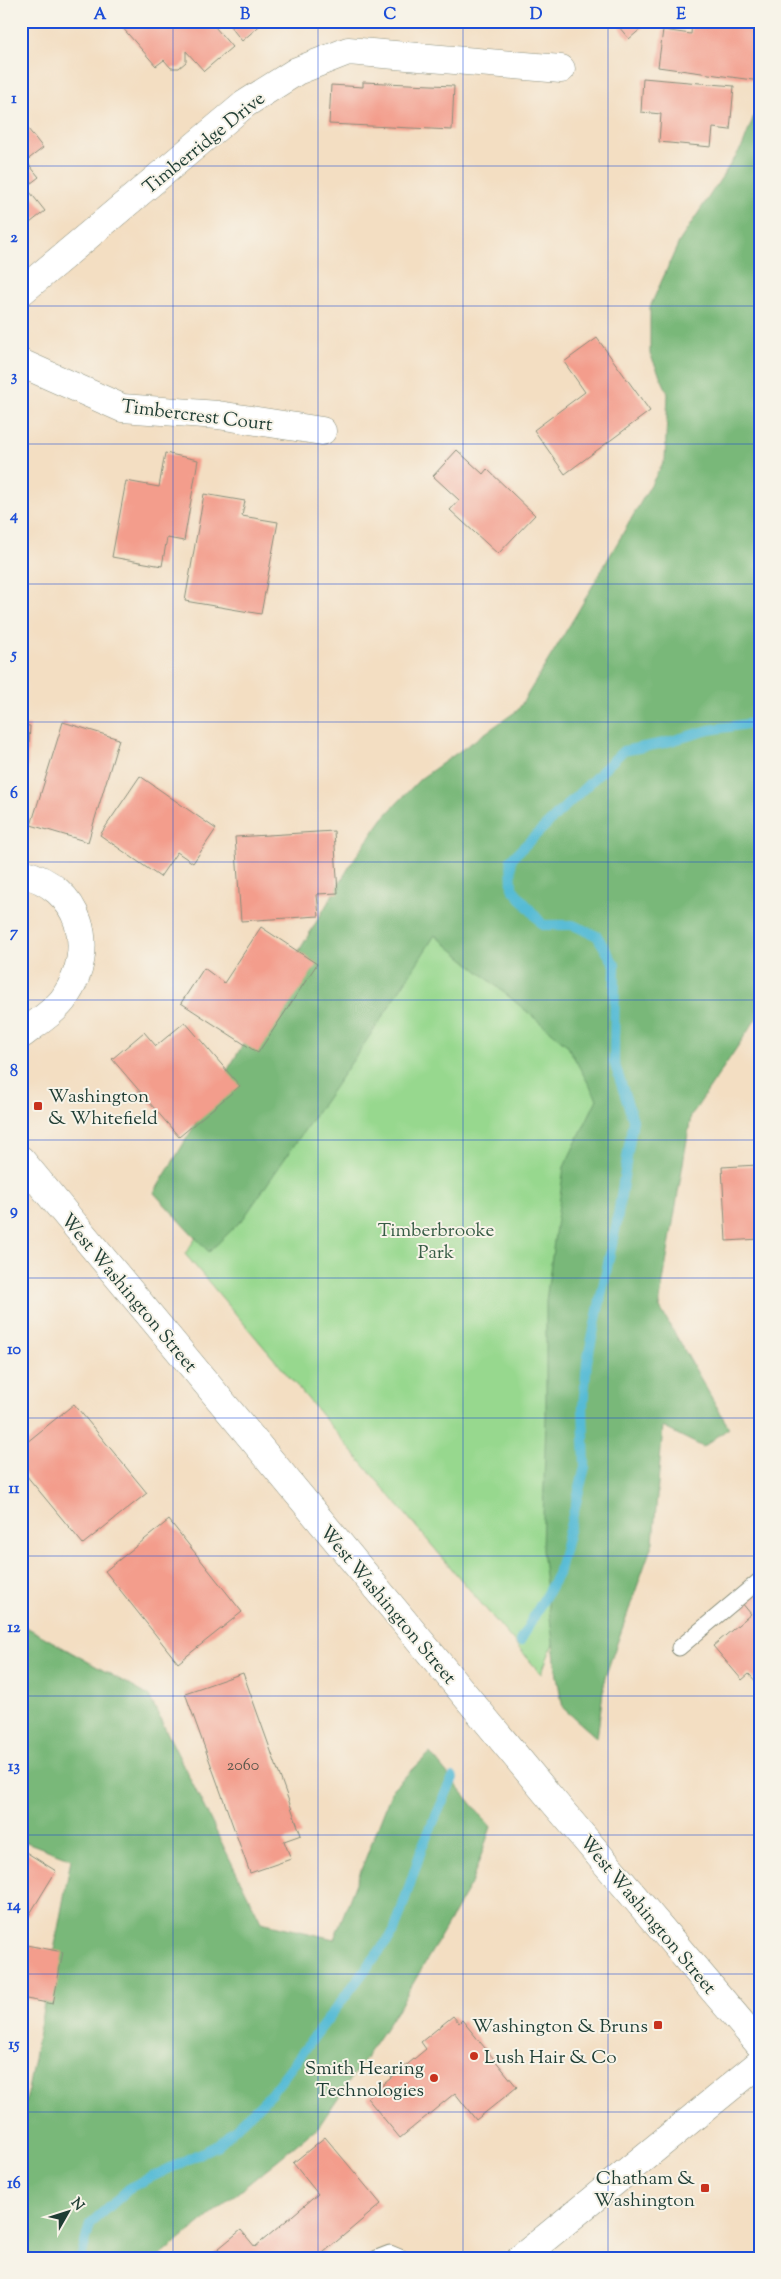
<svg xmlns="http://www.w3.org/2000/svg" width="781" height="2279" font-family="'Sorts Mill Goudy',serif">
  <rect width="100%" height="100%" fill="#f7f3e8"/>
  <filter id="ink" filterUnits="userSpaceOnUse"><feTurbulence type="fractalNoise" baseFrequency=".02" numOctaves="2"/><feDisplacementMap in="SourceGraphic" scale="10" xChannelSelector="R" yChannelSelector="G"/><feConvolveMatrix kernelMatrix="1 2 1 2 8 2 1 2 1" color-interpolation-filters="sRGB"/></filter>
  <filter id="wash" filterUnits="userSpaceOnUse"><feTurbulence type="fractalNoise" baseFrequency=".0096" numOctaves="4" result="noise"/><feDisplacementMap in="SourceGraphic" scale="20" xChannelSelector="R" yChannelSelector="G"/><feGaussianBlur stdDeviation="1.12" result="paint"/><feColorMatrix in="noise" values="0 0 0 0 0 0 0 0 0 0 0 0 0 0 0 0 0 1.4 0 .05"/><feComposite in="paint" operator="in"/></filter>
  <g filter="url(#wash)">
    <rect width="100%" height="100%" fill="#f3dec2"/>
    <path fill="#97d88e" stroke="#5b8a61" d="M468,830l205,226 -93,519 -39,99 -356,-420z"/>
    <path fill="#79b879" stroke="#4c7a56" d="M760,100v913l-69,103 -32,190 70,122 -26,19 -40,-20 -10,115 -48,135 -8,61 -34,-30 -6,-31 -15,-127 4,-132v-117l18,-134 33,-68 -30,-54 -132,-110 -57,89 -135,195 -34,33 -55,-59 200,-334 29,-41 37,-39 98,-69 59,-97 88,-153 3,-67 -18,-39v-47l29,-65 64,-97z
      M21,1624l128,72 112,226 73,17 59,-151 37,-35 61,74 -20,57 -71,122 -81,120 -161,132h-137v-130l50,-269 -50,-19z"/>
    <g fill="none" stroke-linecap="round" stroke-linejoin="round">
      <path stroke="#57bbd5" stroke-width="10" d="M520,1641l38,-67 27,-107 -2,-60 4,-45 30,-141 16,-101 -19,-58 1,-97 -18,-29 -24,-11h-30l-31,-37 -1,-29 112,-108 41,-8 45,-13 51,-8
        M81,2258l9,-34 41,-37 87,-42 52,-50 124,-163 29,-87 30,-67"/>
    </g>
    <g id="blocks">
      <path fill="#f39d8c" d="M127,21h83l22,26 -28,24 -18,-20v11l-7,6h-8l-7,-8 -8,6 -35,-40z
        M226,21h39l-23,20z
        M614,21h36l-21,18z
        M692,21h68v60l-102,-14 5,-37 28,4z
        M643,78l91,8 -4,44 -17,-2 -2,19 -52,-5 2,-28 -20,-2z
        M363,82l91,4 -2,44 -123,-6 2,-39 32,2z
        M21,120l22,28 -17,13 13,16 -13,10 19,24 -24,19z
        M597,338l53,73 -85,63 -31,-44 51,-38 -21,-30z
        M457,450l26,24 4,-5 48,46 -37,39 -48,-44 9,-10 -26,-24z
        M165,453l33,7 -14,81 -17,-3 -5,28 -50,-9 14,-76 33,6z
        M204,494l41,7 -3,15 36,6 -17,92 -76,-13z
        M63,722l56,17 -31,103 -57,-17z
        M21,725l9,1 -6,101 -3,-1z
        M140,776l76,53 -23,34 -16,-11 -17,25 -60,-42z
        M334,831l4,62 -21,1 2,22 -78,5 -6,-84z
        M261,927l56,37 -59,89 -77,-50 23,-35 20,15z
        M185,1022l55,64 -61,51 -67,-78 32,-27 12,14z
        M758,1165l2,74 -34,2 -4,-74z
        M74,1404l73,89 -64,51 -62,-75v-22z
        M169,1520l73,92 -64,51 -73,-92z
        M760,1588v98l-11,-12 -7,6 -29,-34 38,-32 -14,-17z
        M243,1673l58,162 -17,6 7,18 -41,14 -65,-180z
        M21,1849l35,22 -28,46 -7,-4z
        M21,1944l42,8 -10,52 -32,-6z
        M453,2016l6,7 3,-3 55,67 -41,33 -21,-27 -55,45 -33,-40 59,-49 -5,-7z
        M325,2137l56,67 -64,54h-110l34,-28 14,17 63,-53 -25,-31z"/>
    </g>
  </g>
  <g filter="url(#ink)">
    <use href="#blocks" fill-opacity="0" stroke="#898e7b" stroke-width="1"/>
    <g fill="none" stroke-linecap="round" stroke-linejoin="round">
      <g stroke="#898e7b" stroke-width="17">
        <path id="service" d="M679,1648l81,-68
          M377,2258l13,-5 12,5"/>
      </g>
      <g stroke="#898e7b" stroke-width="29">
        <path id="minor" d="M21,292l224,-188 52,-33 51,-20 213,18
          M21,363l101,45 96,7 104,16
          M21,873c60,14 77,75 44,124 -8,13 -31,28 -44,38"/>
      </g>
      <g stroke="#898e7b" stroke-width="29">
        <path id="tertiary" d="M21,1160l532,641 207,244"/>
      </g>
      <g stroke="#898e7b" stroke-width="29">
        <path id="secondary" d="M521,2258l239,-195"/>
      </g>
      <use href="#service" stroke="#fff" stroke-width="15"/>
      <use href="#minor" stroke="#fff" stroke-width="28"/>
      <use href="#tertiary" stroke="#fff" stroke-width="28"/>
      <use href="#secondary" stroke="#fff" stroke-width="28"/>
    </g>
  </g>
  <path fill="none" stroke="#1d4ed8" stroke-width="1" stroke-opacity="0.55" d="M173,21v2237M318,21v2237M463,21v2237M608,21v2237M21,166h739M21,306h739M21,444h739M21,584h739M21,722h739M21,862h739M21,1000h739M21,1140h739M21,1278h739M21,1418h739M21,1556h739M21,1696h739M21,1835h739M21,1974h739M21,2112h739"/>
  <g fill="#c8321e" stroke="#f7f3e8" stroke-width="2">
    <rect x="33" y="1101" width="10" height="10" rx="2.5"/>
    <rect x="653" y="2020" width="10" height="10" rx="2.5"/>
    <circle cx="474" cy="2056" r="5"/>
    <circle cx="434" cy="2078" r="5"/>
    <rect x="700" y="2183" width="10" height="10" rx="2.5"/>
  </g>
  <g text-anchor="middle" stroke-width="4" stroke-linejoin="round" paint-order="stroke">
    <g font-size="16" fill="#54554a">
      <text x="243" y="1770">2060</text>
    </g>
    <g font-size="19" fill="#1f3d34" stroke="#f7f3e8">
      <text transform="translate(203 142) rotate(-39)" y="7">Timberridge Drive</text>
      <text transform="translate(197 414) rotate(7)" y="7">Timbercrest Court</text>
      <text transform="translate(130 1292) rotate(50)" y="7">West Washington Street</text>
      <text transform="translate(389 1604) rotate(50)" y="7">West Washington Street</text>
      <text transform="translate(649 1914) rotate(50)" y="7">West Washington Street</text>
    </g>
    <g font-size="19" fill="#1f3d34" stroke="#f7f3e8" text-anchor="end">
      <text x="48" y="1102" text-anchor="start">Washington<tspan x="48" dy="22">&amp; Whitefield</tspan></text>
      <text x="648" y="2032">Washington &amp; Bruns</text>
      <text x="484" y="2063" text-anchor="start">Lush Hair &amp; Co</text>
      <text x="424" y="2074">Smith Hearing<tspan x="424" dy="22">Technologies</tspan></text>
      <text x="695" y="2184">Chatham &amp;<tspan x="695" dy="22">Washington</tspan></text>
    </g>
    <g font-size="19" fill="#375c46" stroke="#f7f3e8">
      <text x="436" y="1236">Timberbrooke<tspan x="436" dy="22">Park</tspan></text>
    </g>
  </g>
  <rect width="781" height="2279" fill="none" stroke="#f7f3e8" stroke-width="55"/>
  <g transform="translate(68 2212) rotate(51)" stroke="#f7f3e8" stroke-width="4" paint-order="stroke">
  <path d="M0-4L9 19L0 12L-9 19Z" fill="#1f3d34"/>
  <text y="-8" font-size="14" font-weight="bold" text-anchor="middle" fill="#1f3d34">N</text>
  </g>
  <rect x="28" y="28" width="726" height="2224" fill="none" stroke="#1d4ed8" stroke-width="2"/>
  <g font-size="16" text-anchor="middle" font-weight="bold" fill="#1d4ed8">
    <text x="100" y="19">A</text>
    <text x="245" y="19">B</text>
    <text x="390" y="19">C</text>
    <text x="536" y="19">D</text>
    <text x="681" y="19">E</text>
    <text x="14" y="103">1</text>
    <text x="14" y="242">2</text>
    <text x="14" y="381">3</text>
    <text x="14" y="520">4</text>
    <text x="14" y="659">5</text>
    <text x="14" y="798">6</text>
    <text x="14" y="937">7</text>
    <text x="14" y="1076">8</text>
    <text x="14" y="1215">9</text>
    <text x="14" y="1354">10</text>
    <text x="14" y="1493">11</text>
    <text x="14" y="1632">12</text>
    <text x="14" y="1771">13</text>
    <text x="14" y="1910">14</text>
    <text x="14" y="2049">15</text>
    <text x="14" y="2188">16</text>
  </g>
</svg>
